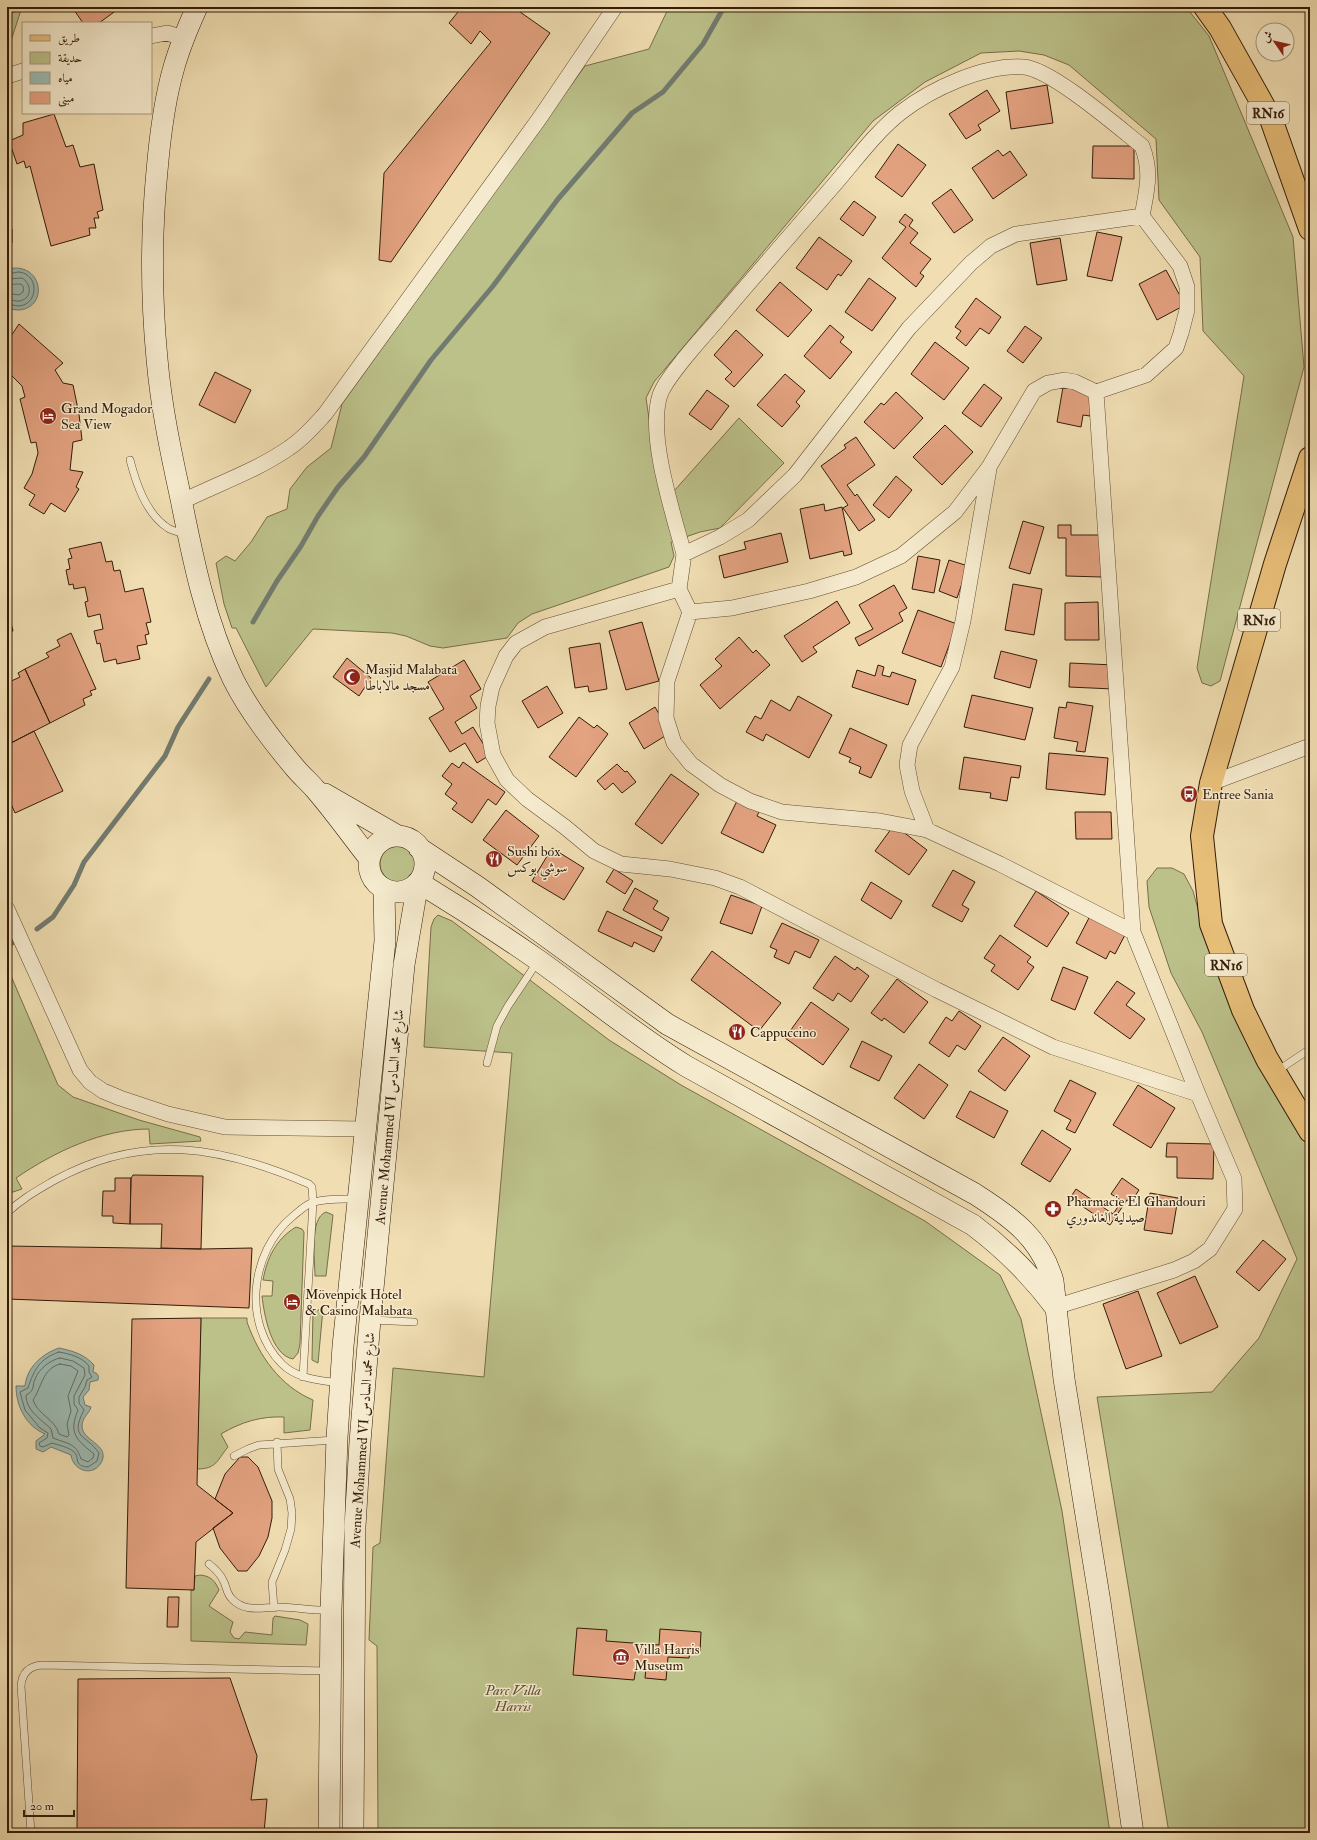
<svg xmlns="http://www.w3.org/2000/svg" width="1317" height="1840" font-family="'IM FELL Double Pica',Amiri,serif">
  <rect width="100%" height="100%" fill="#f0deb2"/>
  <filter id="stains"><feTurbulence type="fractalNoise" baseFrequency=".005" numOctaves="4"/><feColorMatrix values="0 0 0 0 .2 0 0 0 0 .09 0 0 0 0 .02 0 0 0 .5 -.17"/></filter>
  <radialGradient id="worn" r=".72"><stop offset=".6" stop-color="#630" stop-opacity="0"/><stop offset="1" stop-color="#630" stop-opacity=".3"/></radialGradient>
  <path fill="#bcc18a" stroke="#786e4a" d="M669,7h517l23,29 84,201 11,130 -84,314 -9,5 -9,-3 -5,-15 47,-292 -41,-45 -3,-74 -41,-57 -3,-61 -87,-74 -25,-10 -25,-4 -38,2 -56,29 -52,39 -219,261 -8,16 14,96 14,-3 65,-73 45,45 -64,65 -20,4 -29,10 3,14 -5,11 -137,47 -14,9 -11,15 -64,10 -13,-2 -24,-10 -14,-3 -79,-4 -47,58 -30,-59h-4l-8,-24 -8,-41 10,-7 9,5 16,-19 16,-25 20,-8 3,-20 17,-22 24,-19 11,-44 243,-338 64,-17z
    M21,10l-14,43v-39z
    M380 864a18 18 0 1 1 36 0a18 18 0 1 1-36 0Z
    M1157,868h15l12,6 9,17 16,58 60,129 41,71v684h-141l-72,-436 115,-5 47,-54 38,-79 -95,-227 -31,-59 -22,-66 -2,-26z
    M438,915l14,6 157,119 72,45 244,136 75,54 21,44 41,192 48,322h-732l-1,-187 -8,-6 4,-93 7,-4 13,-175 91,9 28,-324 -88,-6 7,-120 3,-8z
    M8,969l50,116 15,12 66,23 61,17 1,4 -51,3 -1,-15c-47,0 -95,23 -133,49l6,11 -15,5z
    M326,1212l7,3 -7,61h-11c0,-15 -6,-58 11,-64z
    M296,1227l6,2 2,3 -4,112 -2,9 -5,6c-22,-4 -29,-45 -31,-63h10l1,-15 -10,-1c4,-22 13,-41 33,-53z
    M323,1309l-5,54 -6,-3 1,-49z
    M201,1318h46v4c12,34 33,64 66,78l-3,30 -26,3v-16c-23,-1 -43,5 -63,17l7,13c-11,13 -11,22 -31,22z
    M200,1575c11,1 15,6 19,15l-10,16 24,16 -3,10 4,6 5,1 6,-7 27,3 1,-17 2,-2 25,4 8,4 -2,21 -115,-4v-51h3l1,-14z"/>
  <path fill="#9cbbb4" stroke="#727b70" d="M14,268c30,-1 33,40 5,42 -4,0 -8,-1 -12,-2v-37z
    M59,1348c14,3 25,6 35,17l-1,7c5,1 6,4 5,8l-8,2 -1,8 -6,7 2,8 6,2c-1,6 -9,10 -9,19 0,15 27,18 20,35 -8,17 -29,10 -31,-6l-20,-8 -8,5 -7,-3v-8l9,-7c-19,-8 -29,-28 -29,-48h9c2,-19 17,-32 34,-38z"/>
  <g fill="none" stroke-linecap="round" stroke-linejoin="round">
    <path stroke="#686c5f" stroke-width="1" d="M7,274c4,0 8,-2 12,-2 20,2 20,32 0,34 -4,0 -8,-2 -12,-2
      M7,279l15,-1c9,5 11,20 -2,23 -4,1 -9,-2 -13,-2
      M7,285c7,0 19,-5 16,7l-4,3 -12,-2
      M59,1352c11,2 23,5 30,14v6l3,5 -5,3 -2,7 -6,10v6l5,7c-15,29 2,24 15,43l-2,8 -9,6c-15,-1 -8,-10 -14,-15 -5,-5 -16,-7 -22,-9l-9,4 -3,-1 -1,-3 8,-5 1,-5 -8,-5 -15,-18 -5,-18 8,-4c6,-18 11,-29 31,-36z
      M60,1358l13,3 11,7 1,7 -11,21v8l4,6c-10,24 -1,30 16,44l-1,4 -5,4 -7,-3c-5,-16 -13,-15 -28,-21l-2,-9c-10,-10 -25,-18 -25,-34 9,-4 6,-9 9,-16 4,-10 15,-19 25,-21z
      M60,1364l11,2 7,5 -10,25 3,15 -4,13 2,11 -2,2 -8,-3c-4,-15 -21,-19 -26,-34 9,-13 9,-31 27,-36z"/>
    <path stroke="#727b70" stroke-width="5" d="M253,622l24,-41 24,-35 17,-30 20,-29 26,-30 67,-97 62,-74 65,-87 74,-86 31,-21 40,-48 21,-37
      M37,929l16,-12 21,-32 10,-23 81,-106 13,-29 31,-48
      M7,946l5,-3"/>
  </g>
  <path fill="#e3a280" stroke="#331c0a" d="M72,7h49l-22,16h-16z
    M462,7h51l37,26 -159,229 -12,-2 5,-87 107,-131 -11,-11 -9,13 -22,-21z
    M1047,85l6,38 -42,6 -5,-37z
    M987,90l13,21 -22,14 3,5 -15,9 -17,-25z
    M54,114l12,33 7,-2 7,22 14,-3 9,46 -6,2 2,6h-5l2,10h-7l1,7 -39,11 -21,-80 -4,2 -2,-7 -7,3 -8,-23 14,-6v-12z
    M898,144l28,21 -24,32 -27,-20z
    M1093,146h41v33l-42,-1z
    M998,150l5,6 7,-5 17,24 -34,24 -21,-31z
    M951,189l22,31 -19,13 -22,-30z
    M854,201l22,16 -13,19 -23,-17z
    M905,214l8,6 -4,6 9,7 -8,10 21,16 -11,14 4,3 -8,11 -34,-29 24,-31 -7,-5z
    M7,229h5v14l-5,2z
    M1097,232l25,5 -10,44 -25,-5z
    M819,237l33,24 -11,15 -3,-2 -11,16 -31,-22z
    M1060,238l7,42 -30,5 -7,-42z
    M1166,270l19,35 -28,15 -18,-36z
    M869,278l27,20 -24,33 -27,-19z
    M780,282l32,28 -24,27 -32,-27z
    M976,298l25,19 -12,17 -9,-6 -14,18 -10,-8 5,-7 -6,-4z
    M19,324l44,39 -8,7 8,13 10,2 6,29 3,26 -9,2 -3,28 13,2 -7,15 3,2 -14,23 -14,-9 -7,11 -15,-9 6,-10 -11,-7 8,-14 6,-21 -2,-11 -5,1 -11,-44 5,-2 -3,-11 -15,-15v-37l4,2z
    M830,325l14,12 -4,5 12,10 -22,27 -26,-23z
    M1025,326l17,12 -19,25 -16,-12z
    M736,330l27,25 -29,32 -9,-8 7,-7 -18,-17z
    M935,342l34,26 -25,32 -33,-26z
    M215,372l36,18 -16,33 -36,-18z
    M785,374l20,17 -9,11 4,4 -18,21 -25,-22z
    M984,384l18,14 -21,29 -19,-14z
    M1063,387l31,6 -4,23 -7,-1 -2,12 -24,-5z
    M707,390l22,16 -18,24 -22,-16z
    M896,392l27,26 -29,31 -30,-27 17,-19 3,2z
    M945,425l28,27 -31,33 -29,-28z
    M856,437l19,28 -28,20 8,11 2,-2 18,26 -16,11 -16,-23 5,-3 -27,-39 25,-18 -2,-3z
    M896,476l16,14 -23,28 -16,-13z
    M824,504l1,7 17,-4 10,47 -8,2 -1,-5 -33,8 -10,-50z
    M1023,521l21,6 -14,47 -21,-6z
    M1058,525h13v10h32l-1,42 -36,-1v-38h-8z
    M781,533l7,29 -64,16 -5,-22 27,-7 -2,-7z
    M101,542l5,20 6,-1 2,10 6,-1 5,22 18,-4 8,34 -5,1 3,11 -4,1 2,9 -10,2 3,13 -23,5 -1,-5 -12,3 -4,-19 -3,1 -3,-13 9,-2 -3,-15 -12,3 -3,-15 3,-1 -3,-14 -11,2 -1,-5 -4,1 -3,-15 4,-1 -2,-10 4,-1 -3,-9z
    M918,556l22,4 -6,33 -22,-4z
    M949,560l19,6 -11,32 -18,-7z
    M1013,584l29,5 -8,46 -29,-5z
    M894,585l13,23 -8,5 4,8 -44,25 -4,-8 18,-9 -14,-24z
    M837,601l13,22 -37,24 4,5 -15,10 -18,-26z
    M1098,602l1,38h-34v-37z
    M918,610l39,14 -16,43 -39,-14z
    M10,619l3,12 -6,1v-12z
    M642,622l17,59 -33,9 -17,-59z
    M71,633l25,56 -6,2 2,4 -9,4 2,6 -35,18 -25,-54 24,-12 -3,-4 14,-7 -3,-6z
    M739,637l14,16 3,-3 14,15 -50,44 -20,-24 22,-19 -7,-7z
    M600,643l7,46 -18,3 -1,-6 -13,2 -6,-40z
    M1001,651l36,9 -7,28 -36,-10z
    M347,658l24,20 -12,18 -26,-19z
    M464,660l17,29 -11,7 7,12 -22,14 7,12 11,-7 17,28 -13,8 -12,-20 -15,9 -21,-34 15,-9 -16,-27z
    M1070,663l44,2 -1,24 -44,-2z
    M878,665l6,2 -2,8 8,2 2,-5 24,8 -8,25 -56,-18 5,-17 18,6z
    M25,669l25,54 -43,22v-62l13,-6 -2,-4z
    M547,686l16,27 -25,15 -16,-27z
    M972,695l61,13 -8,32 -61,-13z
    M798,696l34,19 -23,43 -43,-24 -3,7 -17,-9 9,-16 6,3 10,-19 19,11z
    M1067,702l26,4 -8,46 -9,-1 2,-9 -24,-4 5,-31 7,1z
    M655,707l15,26 -26,16 -15,-26z
    M579,717l15,11 3,-3 11,9 -32,43 -27,-20z
    M850,728l37,17 -16,33 -12,-5 2,-6 -12,-5 2,-4 -12,-5z
    M34,731l29,60 -48,22 -8,-18v-50z
    M1049,753l59,5 -3,37 -59,-6z
    M964,757l57,9 -2,12 -8,-1 -4,24 -17,-3 1,-5 -32,-4z
    M463,762l42,30 -9,13 -8,-6 -16,24 -20,-14 5,-6 -12,-9 7,-10 -10,-8 10,-13 7,5z
    M617,764l8,8 2,-1 9,11 -14,11 -9,-10 -8,7 -8,-9z
    M671,774l28,20 -37,50 -27,-20z
    M739,797l22,11 -4,8 19,9 -13,28 -42,-20z
    M506,810l33,26 -22,29 -34,-25z
    M1075,812h36l1,27h-36z
    M894,825l33,25 -18,25 -34,-24z
    M552,848l32,20 -20,32 -32,-19z
    M614,869l19,12 -8,13 -19,-12z
    M953,870l22,12 -13,23 7,4 -7,13 -30,-16z
    M871,882l31,19 -11,18 -30,-19z
    M635,888l23,13 -5,8 16,9 -7,13 -39,-21z
    M1036,891l33,22 -22,34 -33,-21z
    M731,895l31,11 -10,28 -32,-11z
    M607,911l55,26 -8,15 -20,-10 -2,5 -34,-16z
    M1091,914l35,19 -11,21 -5,-3 -4,8 -30,-16z
    M782,923l37,17 -9,18 -15,-7 -6,13 -15,-7 3,-7 -7,-3z
    M1000,935l31,22 -4,5 7,5 -16,23 -27,-19 4,-6 -11,-7z
    M712,951l69,52 -22,28 -68,-51z
    M835,956l20,14 2,-3 12,9 -18,26 -13,-9 -5,8 -20,-13z
    M1063,967l25,10 -13,33 -24,-10z
    M897,979l31,23 -24,31 -20,-15 -2,3 -11,-8z
    M1117,981l18,12 -9,12 19,14 -15,20 -36,-26z
    M811,1002l38,27 -26,36 -38,-27z
    M959,1011l22,15 -16,24 -8,-5 -8,12 -20,-14 17,-26 6,4z
    M1003,1037l27,19 -25,35 -27,-20z
    M862,1041l30,15 -13,25 -29,-14z
    M919,1064l29,21 -24,34 -30,-21z
    M1070,1080l26,13 -21,40 -9,-4 5,-9 -17,-9z
    M1138,1085l37,23 -24,40 -38,-23z
    M970,1091l38,20 -14,27 -38,-21z
    M1042,1130l29,19 -21,33 -29,-18z
    M1167,1143l47,1 -1,35 -36,-1v-21h-11z
    M133,1175l70,1 -2,73 -40,-1 1,-24h-32l1,-46z
    M115,1178h16l-1,46 -17,-1v-7h-11l1,-25h12z
    M1122,1178l17,12 -8,12 -4,-2 -17,25 -40,-27 6,-9 37,25 9,-13 -11,-7z
    M1150,1193l28,5 -6,36 -28,-4z
    M1263,1240l23,19 -27,32 -23,-19z
    M7,1246l194,3 51,-1 -3,60 -242,-9z
    M1195,1276l23,51 -38,17 -23,-51z
    M1138,1291l24,65 -36,13 -23,-65z
    M201,1318l-4,167 36,28 -37,29 -2,48 -68,-2 6,-269z
    M240,1457h8l10,10 14,34v17l-4,19 -9,19 -12,15h-9l-18,-23 -7,-20 20,-15 -18,-14 10,-25z
    M168,1597h11l-1,30h-11z
    M577,1628l30,2 -1,11 53,4 1,-16 41,3 -1,19 -10,-1 -1,8 -21,-1 -2,23 -21,-2 1,-10h-10l-2,12 -61,-5z
    M230,1678l27,78 -6,44 16,-1 -3,34h-187l1,-154z"/>
  <g fill="none" stroke-linecap="round" stroke-linejoin="round">
    <g stroke="#624c34" stroke-width="8">
      <path id="lane" d="M130,460c6,23 16,54 38,68 4,3 12,4 17,6
        M487,1063l10,-37 11,-20 30,-45
        M1277,1071l33,-22
        M7,1213c14,-14 31,-23 48,-33 88,-48 166,-34 254,4l3,3 1,15 -10,175
        M372,1320l42,2
        M338,1383c-19,-3 -41,-4 -56,-19 -40,-40 -32,-112 10,-147 6,-5 14,-13 22,-15 14,-4 29,-3 43,-3
        M234,1456l14,-7 11,-4 76,-5
        M209,1564c5,4 11,9 14,16 4,7 3,13 9,19 13,14 30,8 47,8 17,0 31,4 50,3
        M274,1608l-2,-26 13,-32 6,-21 1,-16 -2,-14 -12,-30 -1,-27
        M31,1833l-10,-147c1,-13 8,-20 21,-21l287,6"/>
    </g>
    <g stroke="#624c34" stroke-width="16">
      <path id="street" d="M151,36l16,-3 17,5
        M7,76l16,-5
        M989,469l-26,152 -11,46 -42,78 -3,20 5,26 15,39 73,34 133,68
        M181,502c36,-18 75,-31 108,-54 14,-9 25,-22 36,-34l214,-295 76,-112
        M684,554c-11,-41 -37,-119 -24,-159 7,-20 45,-60 60,-78 37,-44 76,-88 114,-132 21,-24 41,-52 66,-72 31,-24 84,-49 124,-46 27,2 94,60 118,79 10,26 5,43 0,70
        M679,589l-134,38 -29,16 -10,13 -14,31 -4,19 -1,17 6,32 14,25 20,19 38,28 29,24 27,13 49,5 45,9 25,9 197,103 116,57 145,47
        M690,612l42,-4 77,-17 47,-14 45,-21 54,-44 34,-45 45,-76 14,-8 16,-3 11,2 21,10 50,-17 30,-27 5,-15 6,-23v-23l-7,-21 -38,-50 -126,18 -25,12 -20,17 -62,65 -114,147 -47,45 -28,17 -36,17 -5,35 11,23 -23,69 -1,37 8,25 17,21 29,21 30,16 32,11 98,9 47,9
        M1211,783l99,-37
        M7,909l73,161 10,12 13,9 17,7 48,16 57,13 140,2
        M1055,1307l119,-37 20,-9 16,-12 25,-40 -1,-30 -36,-85 -65,-162 -37,-540"/>
    </g>
    <g stroke="#331c0a" stroke-width="22">
      <path id="secondary" d="M197,7c-9,20 -17,39 -23,60 -10,34 -14,69 -17,104 -6,62 -6,125 0,188 4,47 14,94 24,140 12,61 25,124 52,180 16,32 40,63 63,90 6,7 13,13 19,20 19,22 36,46 54,69
        M325,794l73,42
        M369 864a28 28 0 1 1 56 0a28 28 0 1 1-56 0Z
        M419,848l59,39 189,137 308,170c36,23 66,44 78,87l11,98 36,223 33,231
        M329,1833l2,-223 6,-172 6,-92 42,-405 -1,-52
        M353,1833l2,-306 5,-85 10,-122 34,-355 14,-83c41,25 81,51 120,78 49,35 96,74 148,106l287,159c32,24 58,50 82,82"/>
    </g>
    <g stroke="#331c0a" stroke-width="24">
      <path id="primary" d="M1205,7l15,21 51,91 39,110
        M1310,458l-35,106 -64,219 -9,53 9,88 32,86 24,49 43,72"/>
    </g>
    <use href="#lane" stroke="#f5eacd" stroke-width="7"/>
    <use href="#street" stroke="#f5eacd" stroke-width="15"/>
    <use href="#secondary" stroke="#f5eacd" stroke-width="21"/>
    <use href="#primary" stroke="#e8bf79" stroke-width="22"/>
  </g>
  <defs>
    <g id="hotel-disc" transform="scale(0.9)"><circle r="9.5" fill="#8f2418" stroke="#f5eacd"/><path d="M-6-4.5h1.5V1H6V5H4.5V3h-9V5H-6ZM-4 0a1.8 1.8 0 1 1 3.6 0ZM.5 0V-2.5h3Q6-2.5 6 0Z" fill="#fff"/></g>
    <g id="mosque-disc" transform="scale(0.9)"><circle r="9.5" fill="#8f2418" stroke="#f5eacd"/><path d="M3.5-4.9A6 6 0 1 0 3.5 4.9A5 5 0 1 1 3.5-4.9Z" fill="#fff"/></g>
    <g id="bus-disc" transform="scale(0.9)"><circle r="9.5" fill="#8f2418" stroke="#f5eacd"/><path d="M-5-6H5V4H4V6H2V4H-2V6H-4V4H-5ZM-3.5-4V0h7V-4ZM-3.5 1.2v1.5H-2V1.2ZM2 1.2v1.5H3.5V1.2Z" fill="#fff"/></g>
    <g id="restaurant-disc" transform="scale(0.9)"><circle r="9.5" fill="#8f2418" stroke="#f5eacd"/><path d="M-5-6h1v4h1v-4h1v4h1v-4h1v5L-1.5 .5V6h-2V.5L-5-1ZM5-6V6H3V1.5H1.5Q1.5-4 5-6Z" fill="#fff"/></g>
    <g id="pharmacy-disc" transform="scale(0.9)"><circle r="9.5" fill="#8f2418" stroke="#f5eacd"/><path d="M-2-6h4v4h4v4h-4v4h-4v-4h-4v-4h4Z" fill="#fff"/></g>
    <g id="museum-disc" transform="scale(0.9)"><circle r="9.5" fill="#8f2418" stroke="#f5eacd"/><path d="M0-6L6-3V-2H-6V-3ZM-5-1h2V3h-2ZM-1-1h2V3h-2ZM3-1h2V3H3ZM-6 4H6V6H-6Z" fill="#fff"/></g>
  </defs>
  <g fill-rule="evenodd">
    <use href="#hotel-disc" x="48" y="416"/>
    <use href="#mosque-disc" x="352" y="677"/>
    <use href="#bus-disc" x="1189" y="794"/>
    <use href="#restaurant-disc" x="494" y="859"/>
    <use href="#restaurant-disc" x="737" y="1032"/>
    <use href="#pharmacy-disc" x="1053" y="1209"/>
    <use href="#hotel-disc" x="292" y="1302"/>
    <use href="#museum-disc" x="621" y="1657"/>
  </g>
  <g text-anchor="middle" stroke-width="3" stroke-linejoin="round" paint-order="stroke">
    <g fill="#f5eacd" stroke="#6d5a44" stroke-width="1">
      <rect x="1247" y="102" width="42" height="22" rx="3"/>
      <rect x="1238" y="609" width="42" height="22" rx="3"/>
      <rect x="1205" y="954" width="42" height="22" rx="3"/>
    </g>
    <g font-size="13" font-weight="bold" fill="#331c0a">
      <text x="1268" y="118">RN16</text>
      <text x="1259" y="625">RN16</text>
      <text x="1226" y="970">RN16</text>
    </g>
    <g font-size="14" fill="#331c0a" stroke="#f5eacd" text-anchor="start">
      <text x="61" y="413">Grand Mogador<tspan x="61" dy="16">Sea View</tspan></text>
      <text x="365" y="674">Masjid Malabata<tspan x="365" dy="16">مسجد مالاباطا</tspan></text>
      <text x="1202" y="799">Entree Sania</text>
      <text x="507" y="856">Sushi box<tspan x="507" dy="16">سوشي بوكس</tspan></text>
      <text x="750" y="1037">Cappuccino</text>
      <text x="1066" y="1206">Pharmacie El Ghandouri<tspan x="1066" dy="16">صيدلية الغاندوري</tspan></text>
      <text x="305" y="1299">Mövenpick Hotel<tspan x="305" dy="16">&amp; Casino Malabata</tspan></text>
      <text x="634" y="1654">Villa Harris<tspan x="634" dy="16">Museum</tspan></text>
    </g>
    <g font-size="14" fill="#331c0a" stroke="#f5eacd">
      <text transform="translate(389 1117) rotate(-85)" y="5">Avenue Mohammed VI شارع محمد السادس</text>
      <text transform="translate(362 1440) rotate(-86)" y="5">Avenue Mohammed VI شارع محمد السادس</text>
    </g>
    <g font-size="14" font-style="italic" fill="#5c4e30" stroke="#f5eacd">
      <text x="513" y="1695">Parc Villa<tspan x="513" dy="16">Harris</tspan></text>
    </g>
  </g>
  <rect width="1317" height="1840" fill="none" stroke="#f0deb2" stroke-width="24"/>
  <rect x="8" y="8" width="1301" height="1824" fill="none" stroke="#331c0a" stroke-width="2"/>
  <rect x="12" y="12" width="1293" height="1816" fill="none" stroke="#331c0a"/>
  <rect x="22" y="22" width="130" height="92" fill="#f5eacd" stroke="#a7987f"/>
  <rect x="30" y="35" width="20" height="6" fill="#e8bf79" stroke="#a7987f"/>
  <text x="58" y="42" font-size="12" fill="#331c0a">طريق</text>
  <rect x="30" y="52" width="20" height="12" fill="#bcc18a" stroke="#a7987f"/>
  <text x="58" y="62" font-size="12" fill="#331c0a">حديقة</text>
  <rect x="30" y="72" width="20" height="12" fill="#9cbbb4" stroke="#a7987f"/>
  <text x="58" y="82" font-size="12" fill="#331c0a">مياه</text>
  <rect x="30" y="92" width="20" height="12" fill="#e3a280" stroke="#a7987f"/>
  <text x="58" y="102" font-size="12" fill="#331c0a">مبنى</text>
  <g transform="translate(1275 42) rotate(304)"><circle r="19" fill="#f5eacd" stroke="#a7987f"/>
  <path d="M0-3L7 15L0 10L-7 15Z" fill="#8f2418"/>
  <text y="-6" font-size="11" font-weight="bold" text-anchor="middle" fill="#331c0a">ش</text>
  </g>
  <path d="M24 1810v6h50v-6" fill="none" stroke="#331c0a" stroke-width="2"/>
  <text x="30" y="1810" font-size="12" fill="#331c0a" stroke="#f5eacd" stroke-width="3" paint-order="stroke">20 m</text>
  <rect width="100%" height="100%" filter="url(#stains)"/>
  <rect width="100%" height="100%" fill="url(#worn)"/>
</svg>
